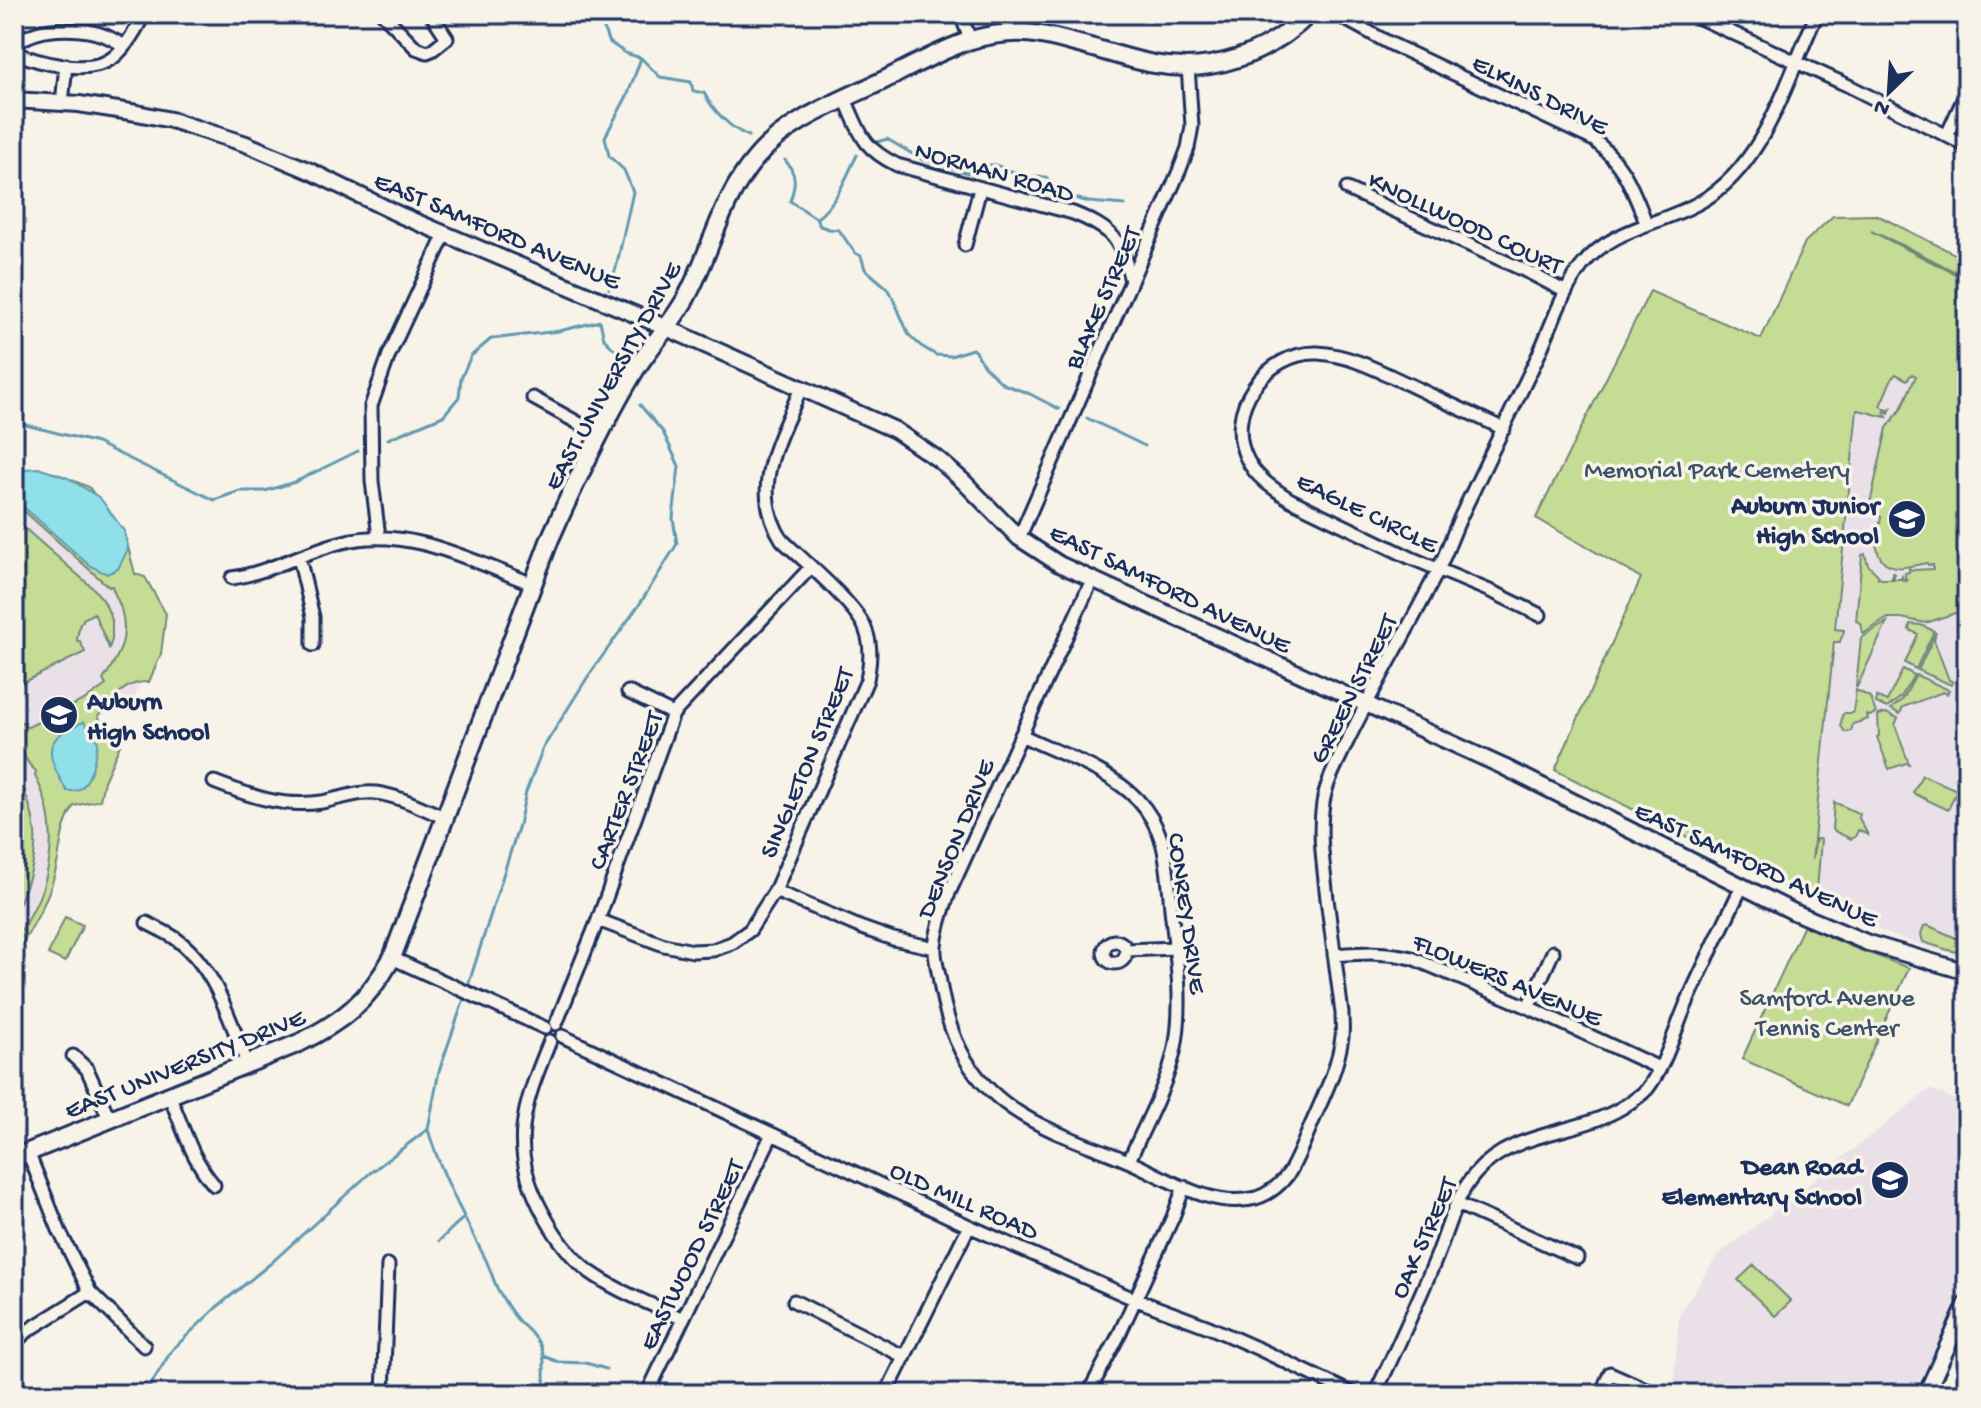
<svg xmlns="http://www.w3.org/2000/svg" width="1981" height="1408" font-family="'Gochi Hand',sans-serif">
  <rect width="100%" height="100%" fill="#f7f3e8"/>
  <filter id="ink" filterUnits="userSpaceOnUse"><feTurbulence type="fractalNoise" baseFrequency=".0125" numOctaves="2"/><feDisplacementMap in="SourceGraphic" scale="16" xChannelSelector="R" yChannelSelector="G"/><feConvolveMatrix kernelMatrix="1 2 1 2 8 2 1 2 1" color-interpolation-filters="sRGB"/></filter>
  <g filter="url(#ink)">
    <path fill="#eae1e8" d="M1877,215l90,45v699l-71,-22 -88,-39 49,-488 -12,-27 -40,-141 28,-26z
      M14,468l7,4 34,1 34,14 37,52 9,35 10,3 21,37 -5,40 -12,28h-10l-5,19h-11l-6,8 -10,2 -7,7 4,6 15,3 2,15 -17,39 -4,19 -26,6 -9,15 -10,52 -12,35 -29,50z
      M14,1065l3,40 11,47 -14,6z
      M1930,1089l37,16v184l-48,105h-220l-25,-12 5,-68 39,-59z"/>
    <path fill="#c4dc93" stroke="#708678" stroke-width="2" d="M1877,215l90,45v18l-58,-30 -38,-17 96,49v329l-41,14 -25,-5h-13l-25,16 -2,-11 -5,-2 6,-66 3,-1 3,11 10,10v3l1,-1 2,2h11v-7h2v7h7l1,-3 1,4 4,1v-2h-2v-6l4,-1v-4l3,2 21,-1v-4h-5l-1,-2c-9,1 -23,6 -32,4 -18,-3 -21,-23 -18,-37h2l2,-13 -3,-3 -10,-2 19,-84 14,-19 15,-33 -4,-2 -5,6 -11,-6 -4,4 -12,28 8,4 3,-2 -2,5 -4,-2 -1,2 3,4c-9,-1 -20,-6 -30,-7l-22,219 9,1c0,5 -3,7 -4,12h-6l-22,218 4,-21h4l1,1 -4,51 -5,4 -4,-2v5l-253,-128 86,-192 -105,-60 114,-227 111,48 44,-97 28,-26z
      M14,468l8,4 33,1 34,14 37,52 9,35 10,3 21,37 -5,40 -12,28c-27,-1 -34,18 -51,34l6,11h15l2,16 -17,38 -4,19 -26,6c-15,24 -12,41 -19,67 -8,31 -25,58 -41,85 0,-4 -1,-8 0,-12 2,-9 16,-29 20,-38 21,-41 23,-91 1,-132l1,-5c-11,-8 -19,-29 -19,-43l4,-6h4v5h3l60,-29 18,-13 -3,-5c15,-23 27,-41 18,-71 -2,-8 -7,-15 -9,-23l-3,1 -95,-85z
      M14,519l80,70 10,12 8,19v20l-3,8 -15,-35 -11,6v3l-3,1 -3,16 1,3 2,-1 5,11 -71,35z
      M1887,622l-30,65h-1l5,-49z
      M1910,624l11,1 13,6 -18,38 -11,-6 13,-29 -9,-4z
      M1936,632l-2,8 15,40 4,2 -2,3 -33,-15z
      M1903,669l11,6 -13,22 -14,11 -11,-5 1,-6 10,4z
      M1916,675l33,15 -2,4 -4,-2 -40,15 -3,7 -9,-5 12,-10z
      M1856,690l14,7 6,16 -6,3 -3,-1 1,4 -15,5 -2,7 -6,1 -4,-6 1,-11 3,-2h8z
      M1886,713l12,5 -3,7 14,39 -3,-1 -17,6 -12,-32 2,-1 -1,-21z
      M14,768c29,57 28,89 0,147z
      M1922,775l35,15 -9,20 -35,-17z
      M1834,802l26,12 -1,4 9,17 -10,-5 -3,7 -4,2 -17,-8 -2,-2z
      M65,917l18,8 -18,37 -17,-8z
      M1804,925l46,21 59,22 -62,138 -105,-47z
      M1927,925l40,18v11l-19,-4 -25,-8 -2,-8 3,-8z
      M1754,1265l37,36 -16,15 -37,-36z"/>
    <path fill="#8fe0e9" stroke="#6199b1" stroke-width="2" d="M38,468l30,10 32,20 24,33 4,18 -10,20 -11,5 -17,-8 -73,-65v-15l8,-17z
      M84,722l14,20c-3,14 -6,37 -17,46 -5,4 -9,3 -14,3 -21,-36 -27,-53 17,-69z"/>
    <g fill="none" stroke-linecap="round" stroke-linejoin="round">
      <path stroke="#6199b1" stroke-width="3" d="M603,14l-2,6 7,21 17,12 16,5 -13,36 -23,43 4,19 15,14 9,22 -17,76 -7,21
        M641,58l19,19 31,5 2,9 11,2c9,17 26,36 45,43
        M877,142l10,-3 34,20 47,14 12,-8h15l31,12h20l18,18 25,7 36,3
        M785,160c12,14 11,24 5,41l26,17 4,8 9,3 10,1 16,23 6,3 4,13 21,18 7,11 16,37 12,11 15,9 15,1 21,-7 4,3 8,14 19,18 27,10 29,15
        M817,218c20,-15 29,-41 40,-63
        M1087,418l58,28
        M14,422l83,21 117,57 26,-9h25l30,-9 63,-31
        M388,439l55,-23 16,-19 2,-19 10,-22 20,-17 68,-8 41,-10 4,18 20,20
        M467,989l52,-164 7,-33 17,-44 46,-73 52,-73 36,-58 -4,-26 6,-52 -16,-34 -23,-27
        M428,1130c14,46 36,87 58,130 5,11 8,23 14,34 5,8 11,18 17,25 8,10 19,15 24,28 7,15 -1,33 7,47
        M439,1241c9,-8 15,-16 25,-23
        M544,1356l14,6 28,1 20,6
        M145,1394l27,-44 45,-43 53,-43 100,-91 58,-44 11,-58 26,-75"/>
      <g stroke="#1b2f5e" stroke-width="17">
        <path id="minor" d="M383,14l33,34 11,4 5,-2 15,-12 -16,-24
          M961,14l9,26
          M1336,14l53,29 205,97c32,26 38,49 53,85
          M1691,14l158,72 118,60
          M14,47c18,-22 67,-21 92,-11 6,3 12,6 17,9
          M14,52c24,11 73,23 97,7 14,-9 26,-31 33,-45
          M845,99c16,35 16,48 52,66l176,48c40,16 48,26 58,68
          M62,103l4,-38
          M1947,135l20,-44
          M1347,189l181,83 38,20
          M965,245l15,-56
          M533,398l67,37
          M1504,429c-32,-15 -63,-29 -94,-44 -29,-13 -59,-30 -92,-32 -52,-2 -95,58 -71,106 9,19 27,30 44,41l120,58 86,36 43,21
          M379,537l-7,-56 -1,-75 18,-51 56,-121
          M1019,538l161,-369 8,-21 4,-22 -4,-59
          M299,557l14,60v28
          M232,578c39,-6 73,-27 111,-36 64,-17 131,20 190,42
          M1092,580l-143,313c-6,17 -12,35 -14,53 -1,9 2,20 4,30 8,56 26,100 74,133 35,24 78,36 117,53 37,16 83,48 126,36 13,-4 25,-14 33,-25 9,-15 16,-34 23,-50 12,-28 26,-55 30,-86 1,-7 0,-16 0,-24 -5,-38 -10,-76 -15,-114 -3,-31 -9,-64 -4,-96 3,-21 15,-41 24,-61 28,-58 62,-113 90,-170 9,-18 16,-38 24,-56 25,-53 51,-105 76,-158 14,-30 24,-65 45,-92 28,-38 82,-42 120,-65 64,-37 85,-124 115,-187
          M628,692l45,22
          M1021,735c37,18 89,35 117,65 11,12 19,26 24,42 6,21 7,45 9,67 5,46 13,92 4,139 -8,38 -31,78 -46,113
          M214,782c36,14 69,26 108,20 17,-3 36,-11 54,-9 24,3 48,16 70,25
          M775,891l87,37 31,11 42,9
          M598,920l66,25 29,6 20,-1 19,-7 18,-13 25,-39 92,-211c3,-17 5,-33 -1,-49 -6,-23 -65,-73 -84,-91 -34,-53 -2,-101 19,-152
          M147,923c9,5 19,9 28,15 41,29 54,82 73,127
          M1104 952a11 11 0 1 1 22 0a11 11 0 1 1-22 0Z
          M1126,950l49,-2
          M1334,955c27,-2 51,-4 78,3l116,49 131,61
          M392,958l153,70
          M1528,1007l25,-55
          M556,1024l42,-104 75,-206 138,-147
          M562,1036l407,190 165,73 75,28 52,23 92,44
          M550,1041c-27,66 -43,107 -6,174 12,22 26,42 46,57 28,20 62,32 93,47
          M73,1056l14,13 22,49
          M169,1095c15,33 21,62 45,90
          M28,1152l31,78 31,62 54,54
          M1457,1204l120,54
          M794,1301l111,56
          M14,1342l15,-12 61,-38
          M383,1394l5,-129
          M651,1394l-3,-2 124,-258
          M886,1394l83,-168
          M1088,1394l30,-57 55,-120 11,-30
          M1375,1394c21,-44 41,-88 60,-133 12,-29 19,-63 40,-87 39,-45 101,-38 148,-67 8,-5 17,-10 24,-18 18,-23 27,-56 38,-82 18,-41 38,-81 57,-121
          M1601,1394l9,-21 47,21"/>
      </g>
      <g stroke="#1b2f5e" stroke-width="20">
        <path id="tertiary" d="M14,100l65,4 58,9 34,7 75,24 64,27 90,44 267,113 228,102 44,30 24,21 56,57 40,26 445,203 290,145 74,31 99,29
          M1926,1394l41,-91"/>
      </g>
      <g stroke="#1b2f5e" stroke-width="22">
        <path id="secondary" d="M14,1158l285,-115c44,-22 68,-41 93,-85l158,-419c25,-56 52,-114 84,-167 16,-26 37,-47 52,-74 25,-45 35,-100 70,-140 33,-39 83,-56 128,-78 28,-14 57,-30 87,-40 18,-5 36,-8 54,-7 22,1 44,9 65,14 21,6 43,13 64,17 58,11 114,-10 155,-50"/>
      </g>
      <use href="#minor" stroke="#f7f3e8" stroke-width="11"/>
      <use href="#tertiary" stroke="#f7f3e8" stroke-width="14"/>
      <use href="#secondary" stroke="#f7f3e8" stroke-width="16"/>
    </g>
  </g>
  <defs>
    <g id="school-disc" transform="scale(2)"><circle r="9.5" fill="#1b2f5e" stroke="#f7f3e8"/><path d="M0-5L7-2L0 1L-7-2ZM-4 1L0 2.5L4 1V4Q0 6-4 4Z" fill="#fff"/></g>
  </defs>
  <g fill-rule="evenodd">
    <use href="#school-disc" x="1907" y="519"/>
    <use href="#school-disc" x="59" y="715"/>
    <use href="#school-disc" x="1890" y="1180"/>
  </g>
  <g text-anchor="middle" stroke-width="7" stroke-linejoin="round" paint-order="stroke">
    <g font-size="26" fill="#1b2f5e" stroke="#f7f3e8">
      <text transform="translate(1541 93) rotate(27)" y="9">ELKINS DRIVE</text>
      <text transform="translate(995 170) rotate(16)" y="9">NORMAN ROAD</text>
      <text transform="translate(1466 221) rotate(25)" y="9">KNOLLWOOD COURT</text>
      <text transform="translate(498 229) rotate(23)" y="9">EAST SAMFORD AVENUE</text>
      <text transform="translate(1101 297) rotate(-66)" y="9">BLAKE STREET</text>
      <text transform="translate(611 375) rotate(-61)" y="9">EAST UNIVERSITY DRIVE</text>
      <text transform="translate(1368 511) rotate(26)" y="9">EAGLE CIRCLE</text>
      <text transform="translate(1171 587) rotate(26)" y="9">EAST SAMFORD AVENUE</text>
      <text transform="translate(1352 688) rotate(-63)" y="9">GREEN STREET</text>
      <text transform="translate(805 762) rotate(-67)" y="9">SINGLETON STREET</text>
      <text transform="translate(624 790) rotate(-69)" y="9">CARTER STREET</text>
      <text transform="translate(954 838) rotate(-68)" y="9">DENSON DRIVE</text>
      <text transform="translate(1757 863) rotate(25)" y="9">EAST SAMFORD AVENUE</text>
      <text transform="translate(1189 913) rotate(82)" y="9">CONREY DRIVE</text>
      <text transform="translate(1508 978) rotate(23)" y="9">FLOWERS AVENUE</text>
      <text transform="translate(184 1062) rotate(-22)" y="9">EAST UNIVERSITY DRIVE</text>
      <text transform="translate(965 1199) rotate(24)" y="9">OLD MILL ROAD</text>
      <text transform="translate(1422 1237) rotate(-66)" y="9">OAK STREET</text>
      <text transform="translate(690 1254) rotate(-64)" y="9">EASTWOOD STREET</text>
    </g>
    <g font-size="26" fill="#3d5269" stroke="#f7f3e8">
      <text x="1717" y="477">Memorial Park Cemetery</text>
      <text x="1827" y="1005">Samford Avenue<tspan x="1827" dy="30">Tennis Center</tspan></text>
    </g>
    <g font-size="26" font-weight="bold" fill="#1b2f5e" stroke="#f7f3e8" text-anchor="end">
      <text x="1879" y="513">Auburn Junior<tspan x="1879" dy="30">High School</tspan></text>
      <text x="87" y="709" text-anchor="start">Auburn<tspan x="87" dy="30">High School</tspan></text>
      <text x="1862" y="1174">Dean Road<tspan x="1862" dy="30">Elementary School</tspan></text>
    </g>
  </g>
  <rect width="1981" height="1408" fill="none" stroke="#f7f3e8" stroke-width="48"/>
  <rect x="24" y="24" width="1933" height="1360" fill="none" stroke="#1b2f5e" stroke-width="3" filter="url(#ink)"/>
  <g transform="translate(1889 92) rotate(205)" stroke="#f7f3e8" stroke-width="6" paint-order="stroke">
  <path d="M0-6L14 30L0 20L-14 30Z" fill="#1b2f5e"/>
  <text y="-12" font-size="22" font-weight="bold" text-anchor="middle" fill="#1b2f5e">N</text>
  </g>
</svg>
